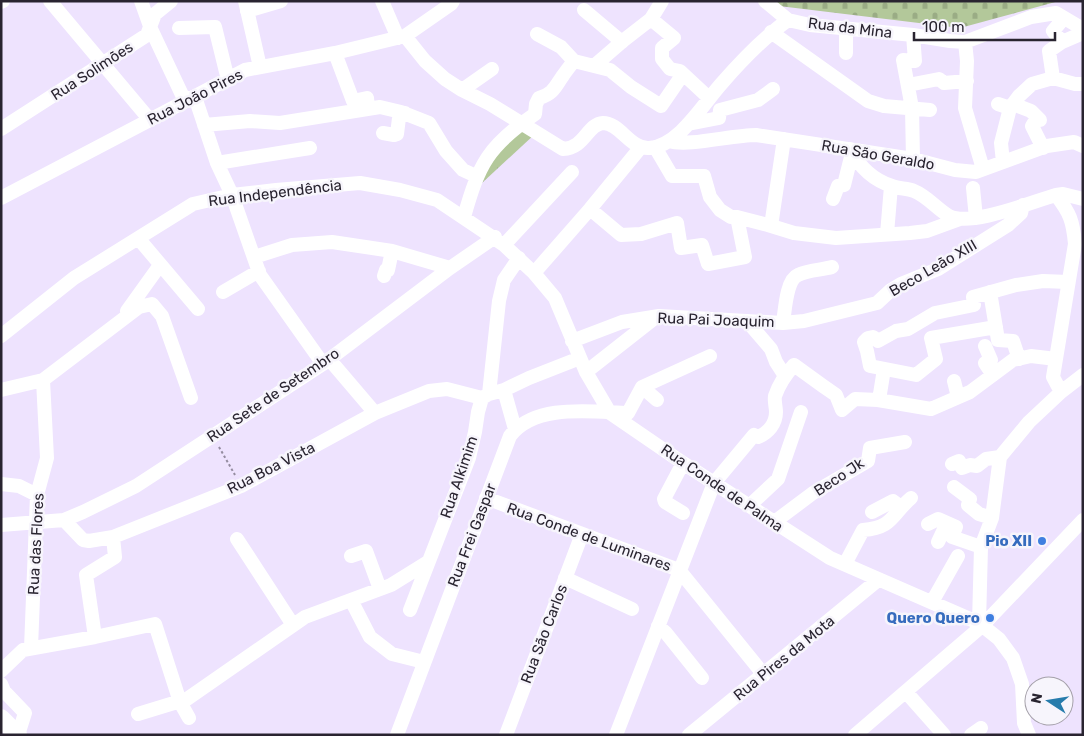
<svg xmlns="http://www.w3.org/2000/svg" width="1084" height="736" font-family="Rubik,sans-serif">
  <defs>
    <pattern id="cemetery-stones" width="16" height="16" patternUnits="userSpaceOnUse" patternTransform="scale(1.25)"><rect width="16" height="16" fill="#b3c89a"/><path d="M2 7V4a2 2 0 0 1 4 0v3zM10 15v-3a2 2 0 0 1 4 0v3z" fill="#9aac85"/></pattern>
    <pattern id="park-tufts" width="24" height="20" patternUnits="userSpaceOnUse" patternTransform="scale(1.25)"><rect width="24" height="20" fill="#b3c89a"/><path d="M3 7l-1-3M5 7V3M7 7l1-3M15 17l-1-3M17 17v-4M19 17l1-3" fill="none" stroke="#9aac85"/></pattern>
  </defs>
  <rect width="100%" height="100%" fill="#eee3fe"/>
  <path fill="url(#cemetery-stones)" d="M774,1h285l-99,27 -181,-22z"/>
  <path fill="url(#park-tufts)" d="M525,127l10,7 -53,49 2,-12 17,-25z"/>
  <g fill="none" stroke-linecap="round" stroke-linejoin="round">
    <path stroke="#948ca0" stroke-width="2" stroke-dasharray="2.5 2.5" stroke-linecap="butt" d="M219,447l16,28"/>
    <path stroke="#fff" stroke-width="14" d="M50,1l100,119
      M141,1l10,28 33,70 11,-2 22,66 15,32 28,80 63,89
      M245,1l15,66
      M382,1l16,37
      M765,1l23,19 22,5 103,10 37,6 15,1 66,-25 25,-4 27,16
      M1,2l2,-1
      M584,10l38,32
      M247,11l34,-10
      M651,19l23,19 -12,10v11l8,10 10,2 29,27
      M179,28l36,-1 13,53
      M771,32l97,69 16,5 46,4
      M537,34l24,13 13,14
      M913,35l2,26 -12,-1 9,48 1,51
      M405,36l20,25 20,18 17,11 28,14 73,45c22,-1 24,-25 40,-26 17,0 27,26 46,25 30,-2 54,-44 73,-65 20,-23 41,-45 66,-63
      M965,42l2,19 -2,47 18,61
      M1062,42l-9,-11 11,-13
      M335,53l18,48 14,-3 1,11
      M846,53v-24
      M574,61l36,9 21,17 30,19 22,-32
      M595,65l29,-25 27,-21 11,-18
      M1053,78l-4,-27 13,-9 21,-9
      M908,85l31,-6 5,4 23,-2
      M462,90l30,-21
      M998,104l12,4
      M1013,104l18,7 9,9 -5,1 -3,5 11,22
      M688,124l31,-6 1,-8 38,-10 15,-11
      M204,125l46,-4 30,2 100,-16 21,5 28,11 17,28 17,19 13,6
      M1,129l146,-94 8,-21 16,-13
      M383,133l11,2 3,-1 2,-16 6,-5
      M669,141c19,6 63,-6 87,-6l157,24 42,11 21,2 71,-26 27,-4 9,4
      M655,147l17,29h32l6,21 10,13 11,7h6l31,8 26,8 42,5 74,-5 17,-2 33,-12
      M850,149c9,17 23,31 42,37 7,3 15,2 22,5 13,5 23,18 35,25 22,11 82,-14 107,-21l7,-1 20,5
      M1003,162l-2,-19 9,-35 9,-12 13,-12 21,-6 22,6h8
      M217,163l93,-15
      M973,188l3,30
      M1056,195c14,18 17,26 19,49l-22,133 8,15
      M1,198l244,-128 90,-17 70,-17 46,-32 2,-3
      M833,199l5,-13 6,-1 8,-32
      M590,209l31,26 20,-1 36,-11 4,25 21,-3 6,19 37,-7 -8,-40
      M464,217c15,-53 24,-71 71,-103l1,-10 3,-6c14,-4 16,-11 23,-21 4,-6 8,-11 12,-16
      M771,226l13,-87
      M887,234l4,-48
      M138,238l60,71
      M504,245l68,-73
      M254,257l38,-12 40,-3 60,9 58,17
      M534,273l56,-64 51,-62
      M384,276l2,-6h2l4,-19
      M223,292l36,-21
      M990,292l8,48 15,1 6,18
      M127,311l33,-46
      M747,321l24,28 5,13 9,14
      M783,323c2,-12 3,-43 15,-48 10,-5 24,-5 34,-8
      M996,327l-65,11 5,21 -20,16 -46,-9 -3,-15 -3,-9 4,-4 5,-1 5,4 18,-10 12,-2 27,-16 39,-8 -1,-8 43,-12 27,-4 25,1
      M1,336l73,-58 119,-74 39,-9 44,-5 84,-7 40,7 37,10 67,45 30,28 21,25 31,74 24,41 73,50 147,95 149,65 20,16 14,19 9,26 2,39 5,12
      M572,341l50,-19 37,-6 124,7 21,-2 73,-18 14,-13 10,-6 37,-15 70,-44 13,-12 2,-8
      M985,346l6,14 -6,3 8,12
      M329,359l46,54
      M586,372l70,-55
      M954,381l4,16
      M642,387l15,13
      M1,390l42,-10 96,-73 13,-3 10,12 29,82
      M504,390l25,-12 51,-20
      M489,394l10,-93 5,-21 15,-22
      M879,400l5,-31
      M683,463l-19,36 1,3 18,11
      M952,464l7,-3 3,7 8,-3 7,1 9,-7 14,-2
      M1,484l18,2 18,9
      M954,487l16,12 -2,6 11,9 13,4
      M486,498l193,72 85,105
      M749,506l29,-27 23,-67
      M872,512l21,-11 8,6
      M64,520l19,20 6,1 24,-4 128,-51 134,-73 54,-22 18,-2 35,9
      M773,523l40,-30 55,-32 2,-13 35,-6
      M928,524l10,-5 18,8 -4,10 29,10
      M1,525l63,-5 19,-8 53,-26 187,-122 127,-96 45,-31
      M237,539l56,86
      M938,542l9,-19
      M351,556l15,-5 14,38
      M845,564l18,-34c30,-2 28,-15 48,-32
      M565,578l67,31
      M351,600l19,37 22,17 32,8
      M932,602l26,-46
      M410,610l59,-152 6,-26 3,-20 4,-14 7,-4 15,-4 11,39
      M979,623l2,-76 11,-29 8,-61 29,-35 32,-30 22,-17
      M658,626l8,7 36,45
      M95,637l-9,-62 29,-18 -2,-20
      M31,648l6,-153 10,-37 -4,-78
      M1,671l22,-21 72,-13 60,-13 25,78 9,16
      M1,684l3,7 21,22 -7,22
      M906,692l38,43
      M138,714l49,-15 118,-82 86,-32 37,-23
      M397,735l113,-299c25,-33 82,-24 118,-23l14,-26 68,-31
      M506,735l76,-201
      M616,735l98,-252 40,-48 4,2c10,-4 18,-13 18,-25 0,-5 -2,-11 -1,-16 4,-12 11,-22 19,-31l29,21 13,9 6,15 13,-11 23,1 53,9 39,-17 43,-32 18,-4 25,3
      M689,735l189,-155
      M855,735l127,-109 101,-106
      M971,735l10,-7"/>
    <path stroke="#fff" stroke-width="18" d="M1,718l17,17"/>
  </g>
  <g fill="#3f7fe0" stroke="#f7f5fc" stroke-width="2">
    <circle cx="1042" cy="541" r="5"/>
    <circle cx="990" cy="618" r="5"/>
  </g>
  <g text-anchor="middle" stroke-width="5" stroke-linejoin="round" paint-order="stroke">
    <g font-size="15" fill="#292430" stroke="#f7f5fc">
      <text transform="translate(850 28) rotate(7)" y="5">Rua da Mina</text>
      <text transform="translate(92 71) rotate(-33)" y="5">Rua Solimões</text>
      <text transform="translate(195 97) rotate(-27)" y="5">Rua João Pires</text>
      <text transform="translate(878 155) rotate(10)" y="5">Rua São Geraldo</text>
      <text transform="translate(275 193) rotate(-7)" y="5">Rua Independência</text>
      <text transform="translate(933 268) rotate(-30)" y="5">Beco Leão XIII</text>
      <text transform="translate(716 320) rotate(2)" y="5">Rua Pai Joaquim</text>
      <text transform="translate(273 395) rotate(-34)" y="5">Rua Sete de Setembro</text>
      <text transform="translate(271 468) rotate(-27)" y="5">Rua Boa Vista</text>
      <text transform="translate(459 477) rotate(-71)" y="5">Rua Alkimim</text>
      <text transform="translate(839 477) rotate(-33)" y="5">Beco Jk</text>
      <text transform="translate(722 488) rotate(34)" y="5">Rua Conde de Palma</text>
      <text transform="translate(472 535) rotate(-69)" y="5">Rua Frei Gaspar</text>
      <text transform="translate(589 537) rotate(20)" y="5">Rua Conde de Luminares</text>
      <text transform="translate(36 544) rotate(-87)" y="5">Rua das Flores</text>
      <text transform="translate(544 634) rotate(-69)" y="5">Rua São Carlos</text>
      <text transform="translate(784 658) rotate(-39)" y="5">Rua Pires da Mota</text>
    </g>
    <g font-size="15" font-weight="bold" fill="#366cbe" stroke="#f7f5fc" text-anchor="end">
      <text x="1032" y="546">Pio XII</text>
      <text x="980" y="623">Quero Quero</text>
    </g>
  </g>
  <rect width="1084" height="736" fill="none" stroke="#292430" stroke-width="5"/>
  <g transform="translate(1049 701) rotate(282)"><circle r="24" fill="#f7f5fc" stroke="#a5a1aa"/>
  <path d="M0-4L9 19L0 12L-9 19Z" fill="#277cac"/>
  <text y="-8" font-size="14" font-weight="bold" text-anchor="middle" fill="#292430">N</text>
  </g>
  <path d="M914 32v8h141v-8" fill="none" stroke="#292430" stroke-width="2.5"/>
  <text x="922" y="32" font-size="15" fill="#292430" stroke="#f7f5fc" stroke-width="4" paint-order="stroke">100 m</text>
</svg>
